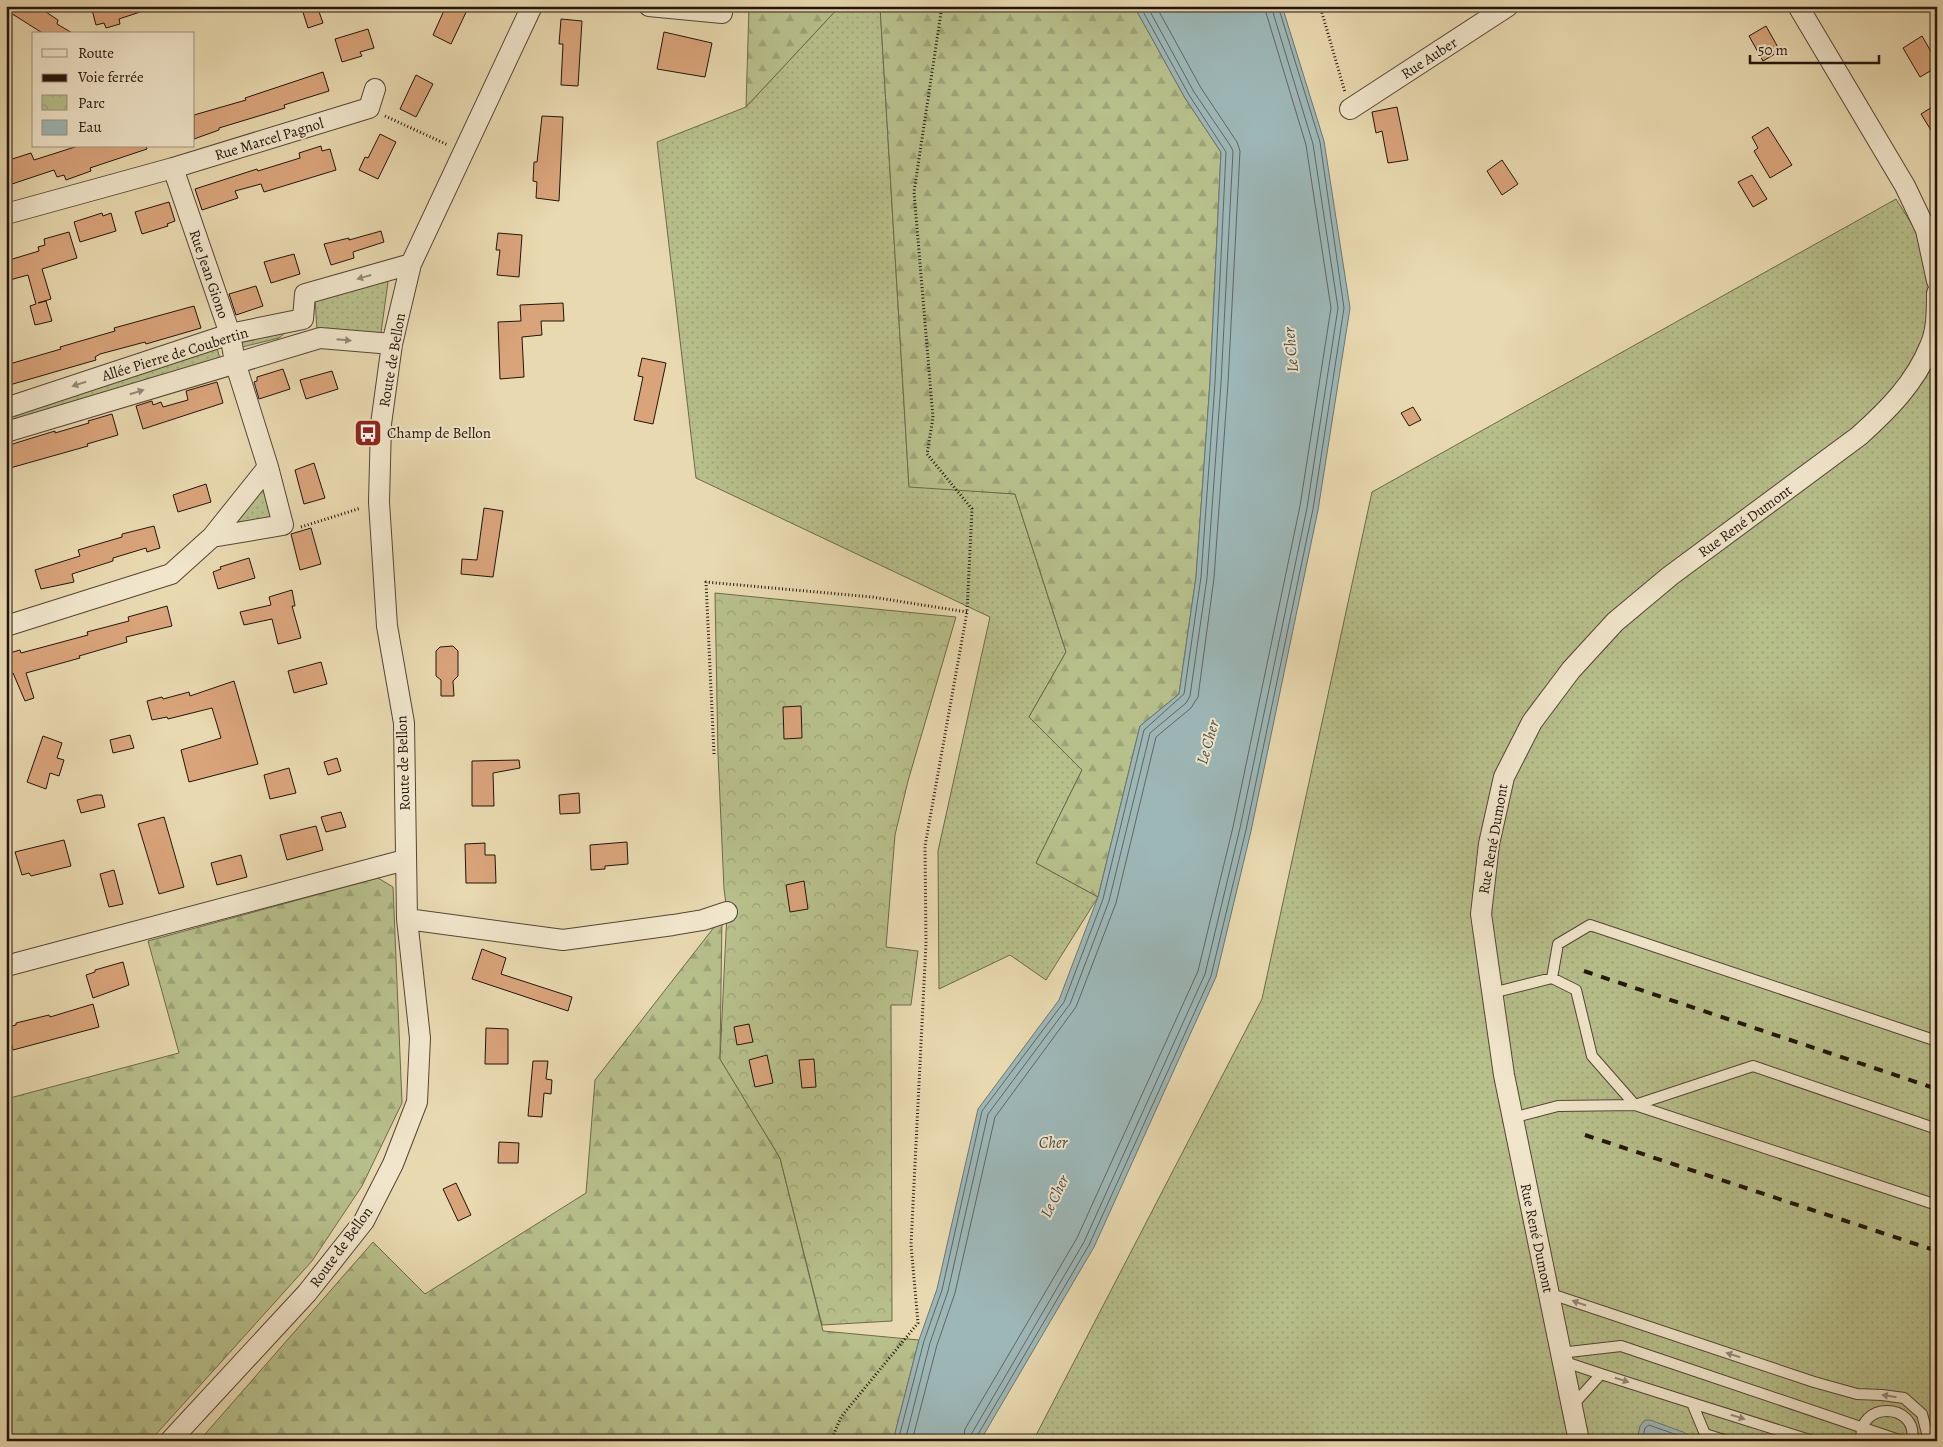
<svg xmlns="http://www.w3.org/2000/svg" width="1943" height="1447" font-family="Alegreya,serif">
  <defs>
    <pattern id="grass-dots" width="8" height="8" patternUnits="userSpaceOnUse" patternTransform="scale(1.25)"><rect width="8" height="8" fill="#b7bf8b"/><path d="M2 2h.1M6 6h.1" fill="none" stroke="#9da377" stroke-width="1.8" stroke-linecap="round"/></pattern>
    <pattern id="forest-firs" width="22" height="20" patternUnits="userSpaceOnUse" patternTransform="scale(1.25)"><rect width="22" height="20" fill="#b7bf8b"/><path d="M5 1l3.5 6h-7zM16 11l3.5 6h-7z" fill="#9da377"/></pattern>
    <pattern id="park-crowns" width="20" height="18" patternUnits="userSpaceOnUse" patternTransform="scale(1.25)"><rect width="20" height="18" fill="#b7bf8b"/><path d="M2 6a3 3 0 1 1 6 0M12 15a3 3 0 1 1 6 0" fill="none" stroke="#9da377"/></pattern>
  </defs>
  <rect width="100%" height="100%" fill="#e9d9b0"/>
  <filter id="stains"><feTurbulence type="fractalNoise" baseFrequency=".004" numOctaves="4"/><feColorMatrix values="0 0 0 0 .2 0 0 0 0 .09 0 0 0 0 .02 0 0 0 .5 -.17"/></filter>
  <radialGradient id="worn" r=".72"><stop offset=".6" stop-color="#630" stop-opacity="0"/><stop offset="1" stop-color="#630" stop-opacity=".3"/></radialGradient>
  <path fill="url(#grass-dots)" stroke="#6c6a4b" d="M840,6h40l29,480 106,8 51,158 -37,65 53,53 -46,93 62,34 -52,83 -36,-25 -71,34 -1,-138 52,-234 -294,-139 -39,-336 89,-35z
    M1896,199l41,65v1177h-904l229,-442 110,-507z
    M381,276l7,6 -7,51 -64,-3 -2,-30z
    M285,333l-6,5 -37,9 -1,-4 5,-5z
    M217,348l3,11 -214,65v-10z
    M265,486l7,34 -45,10z"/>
  <path fill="url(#forest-firs)" stroke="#6c6a4b" d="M749,6h91l-94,101z
    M880,6h254l51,92 36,54 -11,230 -14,195 -17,117 -39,32 -42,171 -62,-34 46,-93 -53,-53 37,-65 -51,-158 -106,-7z
    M378,878l15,9 9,216 -40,83 -50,75 -162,180h-144v-342l173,-46 -31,-112z
    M722,917l-2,142 60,99 43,173 96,9 -26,101h-694l174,-199 52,52 161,-101 9,-113z"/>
  <path fill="url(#park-crowns)" stroke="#6c6a4b" d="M715,593l241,24 -48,164 -13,54 -9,112 32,4 -7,54h-20l1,316 -70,4 -42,-167 -60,-99 7,-147 -3,-23 -6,-135z"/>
  <path fill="#9db7b7" stroke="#6c7672" d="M1134,6h148l42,135 26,167 -32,202 -67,321 -35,146 -122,270 -114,194h-87l26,-101 18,-51 41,-180 81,-109 39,-103 42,-171 39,-32 17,-117 14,-195 11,-230 -36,-54z
    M1645,1420h5l33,12 5,3 -2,6h-49l3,-15z"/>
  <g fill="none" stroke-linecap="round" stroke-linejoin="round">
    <path stroke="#606661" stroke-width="1" d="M898,1441l26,-100 18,-51 40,-179 82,-109 39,-103 41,-169 40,-36 17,-117 14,-195 11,-230 -37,-57 -49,-89
      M905,1441l25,-98 18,-52 40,-177 82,-110 39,-103 41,-168 36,-30 4,-7 17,-118 14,-195 12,-232 -3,-6 -36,-53 -47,-86
      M912,1441l25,-96 18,-52 40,-176 81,-110 40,-104 40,-166 35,-29 7,-11 16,-119 14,-195 12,-232 -3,-9 -36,-54 -45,-82
      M963,1441l2,-12 112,-191 121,-267 35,-144 67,-321 31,-198 -25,-163 -42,-139
      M970,1441l2,-8 112,-191 121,-268 35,-146 67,-320 31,-200 -25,-164 -42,-138
      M976,1441l1,-5 112,-191 122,-269 35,-146 67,-321 31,-201 -24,-166 -42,-136
      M1642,1441l3,-13 4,-3 31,11 2,5"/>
  </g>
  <path fill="#daa47b" stroke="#22140b" d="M6,6h31l21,14 -1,4 17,10h-30l-38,-24z
    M91,6h57l1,3 -30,10 1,5 -14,4 -2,-5 -8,2z
    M301,6h16l6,17 -15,5z
    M446,6h23l-18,38 -18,-9z
    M561,19l21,2 -4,65 -17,-1 2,-41h-4z
    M1766,26l14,25 -17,10 -14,-25z
    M368,29l6,19 -14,4 2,4 -20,6 -7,-23z
    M664,32l48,11 -7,34 -48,-8z
    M1922,36l15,26v5l-17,10 -17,-29z
    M323,72l6,19 -45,14 1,3 -66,20v2l-25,9v-24l52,-15 -1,-2z
    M416,75l17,9 -17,33 -16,-8z
    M1937,104v36l-16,-26z
    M1397,107l11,53 -20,3 -6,-32 -6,2 -4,-21z
    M542,116l21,1 -4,84 -23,-3 1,-16 -4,-1 1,-19h3z
    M1768,127l24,38 -22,13 -16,-27 4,-3 -6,-11z
    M380,134l16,8 -18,37 -19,-9 6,-13 3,1z
    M78,146h68l1,3 -57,19 1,3 -25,9 -2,-5 -7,2 -3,-7 -48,16v-25l25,-8 3,7z
    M321,146l1,5 8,-2 6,21 -72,22 -3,-8 -26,7 3,7 -36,12 -7,-21 62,-20 1,2 42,-13 -1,-5z
    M1502,160l16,24 -16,11 -15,-24z
    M1752,175l15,24 -14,8 -15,-25z
    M169,202l6,19 -8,3 1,2 -26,8 -7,-22z
    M102,213l1,3 8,-3 5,18 -36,11 -6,-20z
    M381,231l3,11 -31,10 1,6 -23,7 -7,-21 25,-6v2z
    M69,232l8,26 -35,11 9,30 -13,4 8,-2 6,20 -17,4 -5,-19 6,-2 -8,-29 -22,6v-20l33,-10 -1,-4 7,-2 -1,-6z
    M498,233l24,2 -3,42 -22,-2 3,-25h-4z
    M294,254l6,20 -29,9 -7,-21z
    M256,286l7,20 -27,9 -7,-21z
    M563,303l1,18h-23l1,14 -20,2 2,40 -24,2 -2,-57 23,-1 -1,-16z
    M194,306l7,22 -55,16 -1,-2 -45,12 -5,3 1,3 -90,26v-21l55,-16 -1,-2 55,-16 -1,-3z
    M642,358l24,5 -13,61 -19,-4 9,-43 -5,-1z
    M283,369l7,20 -31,10 -5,-17 3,-1v-4z
    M332,371l6,18 -32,10 -6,-19z
    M217,382l6,21 -80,26 -7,-23 16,-5 1,4 8,-3 2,5 25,-7 -2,-9z
    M1413,407l8,13 -12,6 -8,-13z
    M112,414l6,21 -31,9 1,2 -78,22 -4,-14v-8l49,-15v2l34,-10 -1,-2z
    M314,463l11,35 -21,6 -9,-34z
    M206,484l5,18 -33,10 -5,-17z
    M484,508l19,3 -10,66 -32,-3 1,-15 15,1z
    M154,526l6,22 -13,4 -1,-4 -33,10v3l-41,13 2,8 -33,7 -6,-19 45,-14 -2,-6 44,-13v-3z
    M311,528l10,36 -21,6 -9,-36z
    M249,558l6,20 -37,11 -5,-17 8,-3 -1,-2z
    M292,590l3,16h-3l9,32 -23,6 -6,-25 -28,6 -4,-13 31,-7 -2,-8z
    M167,606l5,20 -46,11 1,5 -48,14 1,2 -54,15 8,25 -9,3 -12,-28 -7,2v-21l14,-4 1,3 67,-18 -1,-3 42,-11 -1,-4z
    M453,646l5,5v25l-5,5 1,15h-13v-16l-5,-4v-25l4,-4z
    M321,662l6,22 -33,9 -6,-22z
    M234,681l24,83 -69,18 -8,-32 40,-12 -9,-30 -44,11 -1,-2 -15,3 -5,-19 15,-4 1,2 26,-7 1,4z
    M801,706l1,32 -18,1 -1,-32z
    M130,735l4,13 -21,5 -3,-13z
    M43,736l19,7 -5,15 7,2 -5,16 -9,-3 -4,16 -19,-7z
    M337,758l4,13 -13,4 -4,-13z
    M519,760l1,8 -27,5 1,33h-22v-45z
    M289,768l7,25 -26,6 -6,-24z
    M579,793l1,20 -20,1 -1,-19z
    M96,795h6l3,12 -24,6 -4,-13z
    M341,812l5,15 -20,5 -5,-15z
    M164,817l20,70 -25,7 -21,-70z
    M316,826l7,24 -36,10 -7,-25z
    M64,840l7,26 -40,10 -2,-3 -7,2 -7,-23z
    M627,842l1,22 -23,2v3l-14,1 -1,-25z
    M485,843v12h10l1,28h-30l-1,-39z
    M241,855l6,22 -30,8 -6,-22z
    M114,870l9,34 -14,3 -9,-33z
    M804,881l4,28 -18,3 -4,-27z
    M482,949l24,9 -5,16 71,23 -4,14 -96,-32z
    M123,962l6,23 -36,13 -7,-23 9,-3v-2z
    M93,1004l6,23 -86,23 -6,-23 9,-2v-2l33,-8 1,2z
    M749,1024l4,18 -16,3 -3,-18z
    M486,1028l22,1v35h-23z
    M767,1055l6,28 -18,4 -6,-27z
    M814,1059l2,28 -14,1 -3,-28z
    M533,1061h15l-2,18 6,1 -1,14 -7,-1 -2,24 -14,-1z
    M499,1142l20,1 -1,20h-20z
    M456,1183l15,32 -13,6 -15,-32z"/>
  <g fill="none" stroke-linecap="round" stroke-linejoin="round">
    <g stroke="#544534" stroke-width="12">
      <path id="lane" d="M1552,978l6,-34 32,-19 347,116
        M1492,993l60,-15 24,12 16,66 43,49 302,100
        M1512,1118l46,-12 77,-1 118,-39 184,63
        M1548,1293l266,89 43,12 25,1 22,3 18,16 6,23 -1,4
        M1560,1353l61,-7 281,95
        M1562,1361l39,13
        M1692,1403l121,38
        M1572,1406l29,-32 91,29 13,31 22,7
        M1862,1441c-7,-40 57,-40 50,0"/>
    </g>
    <g stroke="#544534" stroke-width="22">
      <path id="street" d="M649,6l73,7
        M1798,6l107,180 21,44 11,51
        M1350,109l158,-103
        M173,168l57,166 5,28 33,105 -56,70
        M6,214l167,-46 196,-60 6,-19
        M6,408l224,-74 73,-15 2,-25 106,-30
        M6,432l314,-94 72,6
        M6,626l165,-52 41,-37 71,-12 -15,-58
        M407,919l156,21 110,-15 30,-5 24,-8
        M6,966l399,-106
        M170,1441l137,-148 57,-72 29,-57 24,-62 3,-64 -13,-119 -3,-196 -17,-97 -8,-124 2,-78 11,-80 19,-80 121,-258
        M1579,1441l-75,-366 -23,-161 8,-70 15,-67 28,-55 39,-52 44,-48 55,-46 189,-140c29,-26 56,-53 71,-90 7,-15 7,-36 7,-53"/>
    </g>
    <path stroke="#22140b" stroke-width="3" stroke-dasharray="1 2.5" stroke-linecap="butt" d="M1320,6l25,86
      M385,116l63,29
      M301,527l60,-19
      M714,754l-8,-172 166,15 95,15
      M831,1441l10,-24 77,-94 -7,-78 15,-302 -1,-97 42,-234 5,-103 -45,-55 6,-36 -19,-226 28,-186"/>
    <use href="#lane" stroke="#f1e6cc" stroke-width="10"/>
    <use href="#street" stroke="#f1e6cc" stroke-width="20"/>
    <path stroke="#22140b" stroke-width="4" stroke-dasharray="9 9" stroke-linecap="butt" d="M1584,971l353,118
      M1585,1135l352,116"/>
  </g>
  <defs><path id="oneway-solid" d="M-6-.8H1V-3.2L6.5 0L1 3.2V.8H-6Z" transform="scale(1.25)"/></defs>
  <g fill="#948875">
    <use href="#oneway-solid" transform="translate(364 277) rotate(164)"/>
    <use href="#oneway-solid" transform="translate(344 340) rotate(5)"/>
    <use href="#oneway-solid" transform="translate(79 384) rotate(162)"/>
    <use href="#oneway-solid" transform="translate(137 392) rotate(-17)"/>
    <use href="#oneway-solid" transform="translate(1579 1303) rotate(-161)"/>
    <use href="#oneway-solid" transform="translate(1733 1355) rotate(-162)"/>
    <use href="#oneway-solid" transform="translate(1622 1380) rotate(18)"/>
    <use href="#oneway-solid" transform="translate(1889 1396) rotate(-171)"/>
    <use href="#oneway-solid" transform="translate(1738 1417) rotate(17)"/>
  </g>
  <defs>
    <g id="bus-square" transform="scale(1.4375)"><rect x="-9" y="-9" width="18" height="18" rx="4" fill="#8f2418" stroke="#f1e6cc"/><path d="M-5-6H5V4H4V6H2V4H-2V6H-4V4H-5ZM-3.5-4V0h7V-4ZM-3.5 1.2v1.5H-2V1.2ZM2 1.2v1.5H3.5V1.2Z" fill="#fff"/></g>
  </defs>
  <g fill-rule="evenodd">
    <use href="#bus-square" x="368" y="433"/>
  </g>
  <g text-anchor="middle" stroke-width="4" stroke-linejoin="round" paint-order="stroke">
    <g font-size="15" fill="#22140b" stroke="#f1e6cc">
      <text transform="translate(1429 58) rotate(-33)" y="5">Rue Auber</text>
      <text transform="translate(269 139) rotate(-17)" y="5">Rue Marcel Pagnol</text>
      <text transform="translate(209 274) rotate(71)" y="5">Rue Jean Giono</text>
      <text transform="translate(175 354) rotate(-17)" y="5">Allée Pierre de Coubertin</text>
      <text transform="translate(392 360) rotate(-80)" y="5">Route de Bellon</text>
      <text transform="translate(1745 521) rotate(-36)" y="5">Rue René Dumont</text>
      <text transform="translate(403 763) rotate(-92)" y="5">Route de Bellon</text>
      <text transform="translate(1493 839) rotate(-80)" y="5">Rue René Dumont</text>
      <text transform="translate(1537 1238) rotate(78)" y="5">Rue René Dumont</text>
      <text transform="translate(341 1247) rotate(-54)" y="5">Route de Bellon</text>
    </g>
    <g font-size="15" fill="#22140b" stroke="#f1e6cc" text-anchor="start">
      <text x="387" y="438">Champ de Bellon</text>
    </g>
    <g font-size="16" font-style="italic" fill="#4d4d47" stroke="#f1e6cc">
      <text transform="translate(1290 350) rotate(-95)" y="6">Le Cher</text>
      <text transform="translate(1207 742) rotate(-74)" y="6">Le Cher</text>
      <text x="1053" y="1148">Cher</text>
      <text transform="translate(1054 1196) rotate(-64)" y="6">Le Cher</text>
    </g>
  </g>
  <rect width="1943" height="1447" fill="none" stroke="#e9d9b0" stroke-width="25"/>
  <rect x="8" y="8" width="1928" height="1432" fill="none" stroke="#22140b" stroke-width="2.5"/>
  <rect x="12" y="12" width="1918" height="1422" fill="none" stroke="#22140b"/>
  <rect x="32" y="32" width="162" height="115" fill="#f1e6cc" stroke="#9e927f"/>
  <rect x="42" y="49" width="25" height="8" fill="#f1e6cc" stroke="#9e927f"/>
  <text x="78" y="58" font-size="15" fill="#22140b">Route</text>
  <rect x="42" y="74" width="25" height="8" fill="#22140b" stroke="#9e927f"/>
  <text x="78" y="82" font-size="15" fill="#22140b">Voie ferrée</text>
  <rect x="42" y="95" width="25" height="15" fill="url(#park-crowns)" stroke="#9e927f"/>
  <text x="78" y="108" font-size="15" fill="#22140b">Parc</text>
  <rect x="42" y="120" width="25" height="15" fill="#9db7b7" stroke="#9e927f"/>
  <text x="78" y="132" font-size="15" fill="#22140b">Eau</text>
  <path d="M1750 55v8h129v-8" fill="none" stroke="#22140b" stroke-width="2.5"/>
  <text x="1758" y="55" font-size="15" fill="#22140b" stroke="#f1e6cc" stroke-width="4" paint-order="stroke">50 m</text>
  <rect width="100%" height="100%" filter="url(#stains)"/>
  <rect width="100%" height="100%" fill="url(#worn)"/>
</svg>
